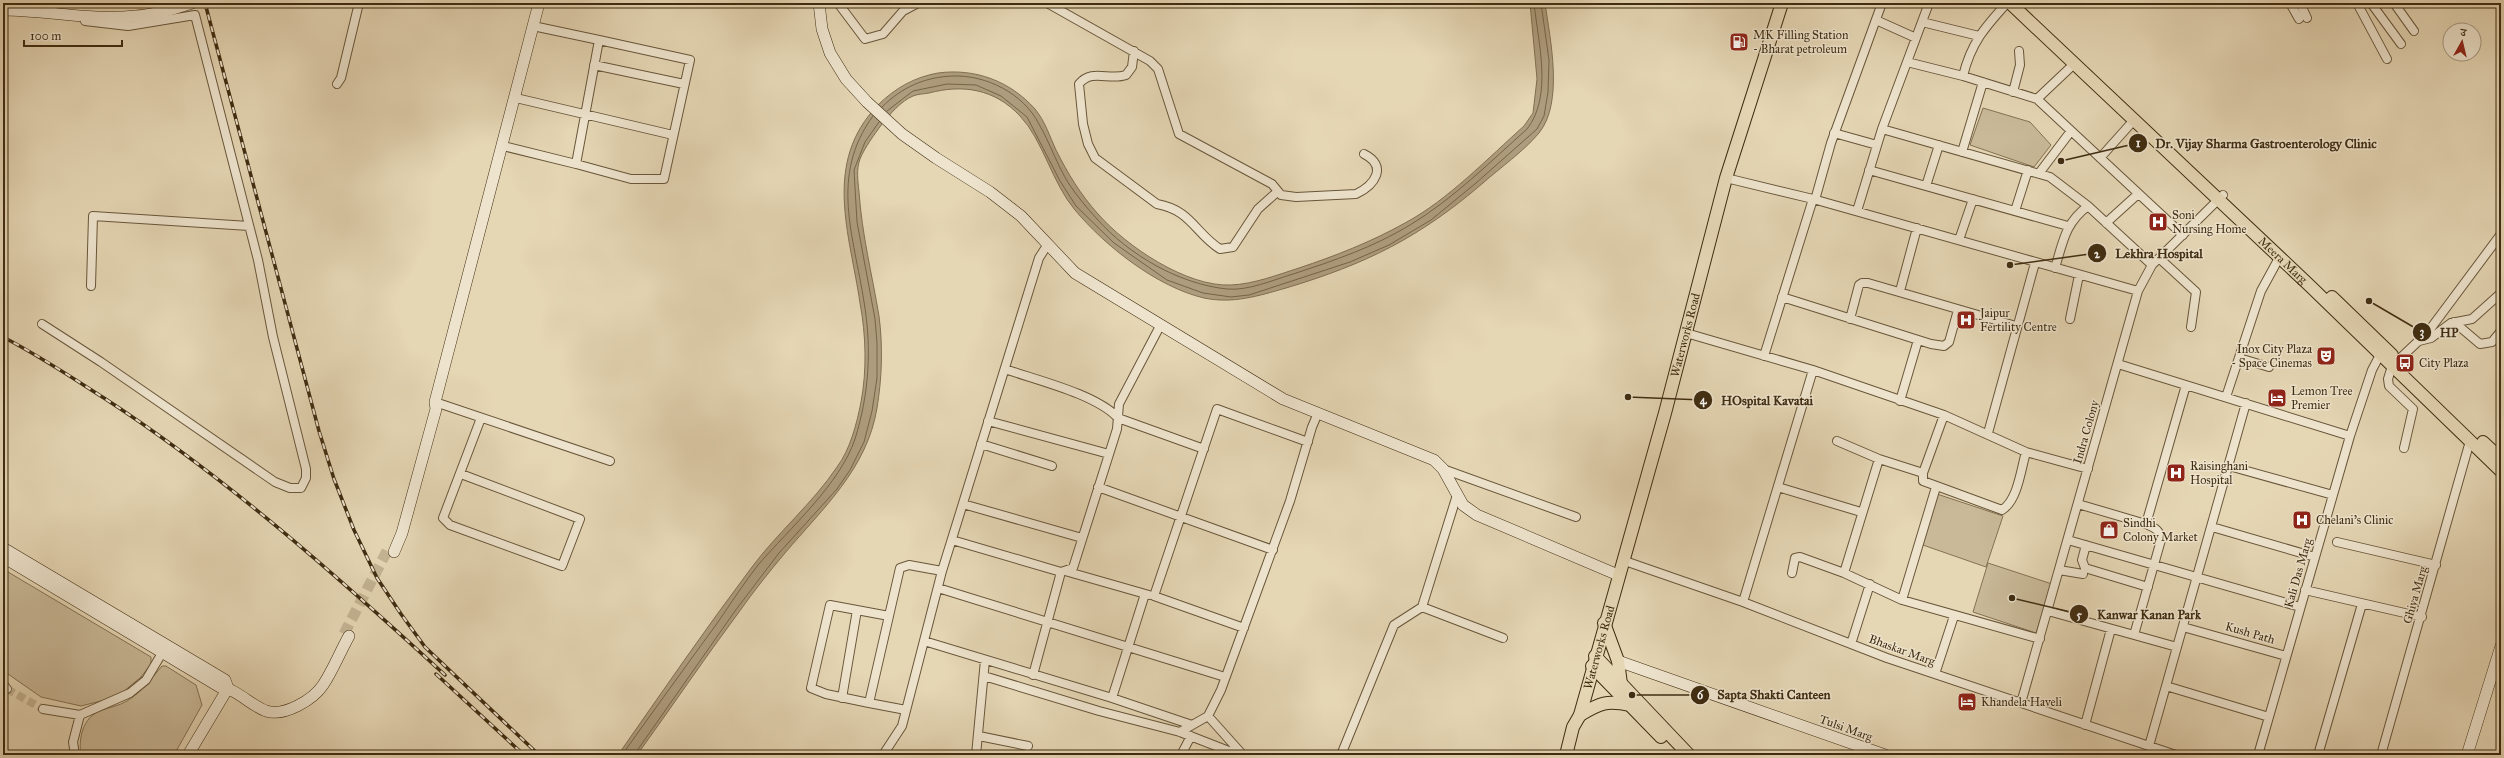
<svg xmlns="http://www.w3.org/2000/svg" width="2504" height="758" font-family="'IM FELL Great Primer','Noto Serif Devanagari',serif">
  <rect width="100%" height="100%" fill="#e5d6b4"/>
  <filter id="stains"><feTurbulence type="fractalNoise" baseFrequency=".005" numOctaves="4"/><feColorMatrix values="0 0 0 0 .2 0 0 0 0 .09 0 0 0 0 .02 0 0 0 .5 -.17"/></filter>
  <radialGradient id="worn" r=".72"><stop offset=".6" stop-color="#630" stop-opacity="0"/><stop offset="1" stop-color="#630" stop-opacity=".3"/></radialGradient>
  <path fill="#c9b998" stroke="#847254" d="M1983,108l47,14 21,23 -17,22 -64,-22z
    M1937,494l66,22 -17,51 -66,-23z
    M1988,563l64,21 -16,49 -63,-21z
    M3,569l148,88v7l-10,13 -24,20 -36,9 -40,-9 -33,-23 -5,-7z
    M162,666h4l30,19 6,20 -28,50h-93c-3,-16 2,-38 19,-44 9,-4 19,-5 27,-10 14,-9 24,-22 35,-35z"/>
  <path fill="#ad9c7d" stroke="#816f52" d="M1530,3h15c5,36 19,99 -6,130 -16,19 -38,34 -56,50 -64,55 -117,81 -197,105 -28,8 -53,16 -82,10 -47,-11 -99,-52 -129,-88 -23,-27 -32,-70 -55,-94 -25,-27 -57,-32 -91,-23 -6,1 -11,1 -16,3 -12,5 -23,18 -31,28 -8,11 -17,23 -22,35 -4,11 -2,22 -1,33 3,43 13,82 20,124 4,30 3,62 -2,92 -10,61 -54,100 -92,145 -16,19 -32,39 -46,59 -35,47 -68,96 -102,143h-19c44,-63 88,-127 134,-188 26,-35 61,-64 85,-100 13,-17 20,-44 24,-65 6,-32 5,-67 -1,-99 -10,-69 -38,-140 18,-198 17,-17 37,-28 60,-32 37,-5 72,8 97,36 10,12 15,28 21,41 12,24 25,45 42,64 29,33 89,73 133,71 23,-1 46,-10 68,-17 36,-12 72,-26 106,-45 43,-23 83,-65 119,-97l9,-13 4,-34z"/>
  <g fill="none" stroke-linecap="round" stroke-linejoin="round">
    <path stroke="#766447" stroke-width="1" d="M882,107c20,-20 43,-30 71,-31 33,-1 70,17 86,48 11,19 18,41 30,60 8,12 18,24 28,35 32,36 82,65 130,70 21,2 46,-9 66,-15 40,-13 81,-27 117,-49 43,-26 80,-63 117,-96 26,-33 11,-87 7,-126
      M887,111l26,-20 34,-7 29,1 25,11 26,21 33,64 16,25 38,37 53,37 36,13 28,4 18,-2 101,-33 39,-17 42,-25 45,-37 61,-54 7,-13 4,-24 1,-32 -8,-57
      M622,755c32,-45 64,-89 96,-133 13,-19 26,-39 40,-57 32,-37 82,-81 97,-126 14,-45 17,-90 9,-137 -10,-66 -35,-126 9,-186
      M634,755l101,-144 44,-58 58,-64 13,-19 14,-28 8,-31 5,-33v-35l-2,-24 -18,-97 -3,-52 11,-28 14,-20"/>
    <path stroke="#c4b493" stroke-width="8" stroke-dasharray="8 4" stroke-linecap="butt" d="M7,689l36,20"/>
    <path stroke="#c4b493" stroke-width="11" stroke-dasharray="11 5.5" stroke-linecap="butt" d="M344,634l44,-85"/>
    <g stroke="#68563a" stroke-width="10">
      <path id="street" d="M838,3l27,36 18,-5 20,-23 15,-8
        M1047,3l103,58 8,8 21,65 93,50 9,11 15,2 60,-3c19,-9 32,-28 8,-40
        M2290,3l9,16
        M2300,3l7,15
        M2357,3l30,56
        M2371,3l30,41
        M2394,3l20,28
        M52,12v-9
        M1876,20l40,18
        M1922,22l57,14
        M1134,51l-2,16 -6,8c-17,6 -34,-7 -47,9l4,40 5,20 7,14 62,46c34,6 38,29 63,45l13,-2 25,-38 19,-17
        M1907,62l56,14 74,23 146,136
        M594,65l90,19
        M1963,76c8,-33 22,-49 44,-73
        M337,84l4,-6 18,-75
        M2013,92l7,-27 -1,-14
        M516,98l157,37
        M2037,99l37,-35
        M1882,129l168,48 38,29 64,59
        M1834,133l43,12
        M503,146l73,18 23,-124 -66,-14
        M1962,152l21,-70
        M2100,158l34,-38
        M576,164l55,15h33l26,-119 -91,-20
        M1869,170l199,56
        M2040,172l31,-41
        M1726,178l87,21 325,92
        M1926,186l13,-41
        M1815,200l16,-57 51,-140
        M1857,211l25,-82 47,-126
        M2015,211l13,-41
        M2106,223l32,-29
        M1959,240l14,-41
        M2159,258l37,34 -5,35
        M2055,268c8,-26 10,-45 33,-62
        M91,286l2,-70 156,10
        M1900,291l17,-63
        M1782,297l149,47 13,2 5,-4 9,-32
        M1850,319l9,-34 3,-2h6l148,43
        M2070,319l9,-44
        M2454,322l26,22 12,-2 9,-11
        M42,324l59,38 174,120 15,6h11l5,-10v-9l-33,-132 -15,-77 -63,-245 -67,11 -43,-5
        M1686,333l127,37 131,45 82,37 62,17
        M2419,341l12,-3 20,-15 21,-4 29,-26
        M1764,356l49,-157
        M2239,358l30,9
        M2118,364l232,72
        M1005,369c31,11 91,25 113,49l86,31
        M2226,397l35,-106 18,-33
        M1900,401l18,-61
        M435,402l175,59
        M988,421l121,33
        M1988,433l47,-170
        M1837,441l42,18
        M981,444l71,22
        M2404,448l9,-39 -24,-23 -1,-7 4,-13 36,-34 73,-98
        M2229,466l104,29
        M1443,469l133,48
        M1923,473v8l79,29c16,-10 19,-41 24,-58
        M461,474l119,45 -18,47 -112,-41 -7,-7 38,-100
        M1098,487l175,63
        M1778,487l83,25
        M963,504l119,34
        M2078,504l68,20c9,4 14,6 15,16l-27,95
        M2146,524l40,-139
        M2212,527l103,30
        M952,540l109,32 12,-4 44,-139 2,-25 41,-78
        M2068,540l232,67
        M2337,542l99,23
        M2086,545l-4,15 3,8 63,19
        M1622,560l121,42 144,56 289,97
        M2059,570l24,4
        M1065,571l84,24
        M1792,573l3,-15 5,-1 44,16 58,27 138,39
        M1844,573l35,-114 44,14 21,-58
        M938,588l287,89
        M2305,590l117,27
        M1902,600l34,-113
        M1743,602l70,-232
        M1422,607l81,31
        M2048,611l129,36
        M2183,627l103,29
        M1244,628l-90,-32 63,-187 91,33
        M924,641l188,57 80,27
        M1851,644l19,-60
        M1935,674l19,-58
        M1033,675l28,-103
        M984,676l115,35 81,21 59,23
        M3,684l4,5
        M2166,686l103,31
        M842,698l15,-88
        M1112,698l33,-104
        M869,703l-43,-9 -15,-6 19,-83 59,11
        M2021,703l117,-412 14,-26 71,-70
        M43,709l37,6 50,-22 16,-13 19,-32
        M906,710l-37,-7 31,-135 9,-3 33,6
        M1208,716l34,38
        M2085,725l26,-96
        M1180,732l28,-16 13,-26 69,-189 22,-74 6,-14
        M979,736l49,10
        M2149,746l97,-343
        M75,755l-2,-13 7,-27
        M883,755l19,-29 40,-155 97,-313 9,-14
        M976,755l9,-95
        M1181,755l10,-19
        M1341,755l53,-130 28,-18 35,-112
        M2258,755l92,-319 22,-66 10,-19
        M2318,755l44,-151
        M2381,755l89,-314"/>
    </g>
    <g stroke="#3f2c11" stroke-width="12">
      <path id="secondary" d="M819,3l3,26 8,24 16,26 21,23 35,32 34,24 54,34 31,24 54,57 208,126 151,61 9,9 20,36 14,10 141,60
        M3,10c44,0 88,11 132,6 20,-1 39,-7 57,-13
        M3,548l222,132 3,8
        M394,552l8,-19 34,-124 -1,-7 104,-399
        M3,557l217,130c17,2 30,18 46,24 18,6 47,-11 57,-26 10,-15 17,-33 26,-49
        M1618,661l267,94
        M188,755l40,-67
        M2467,755l34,-109"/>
    </g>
    <g stroke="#3f2c11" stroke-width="14">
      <g id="primary">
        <path id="s1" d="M2010,3l299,282 192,186"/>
        <path d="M2332,297l60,58"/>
        <path d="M2483,442l18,17"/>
        <path d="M1604,623l14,38 3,23"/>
        <path d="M1595,656l94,99"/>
        <path d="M1592,666l69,71"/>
        <path d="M1580,715c20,-12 27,-15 50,-10"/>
        <path id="s2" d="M1566,755l7,-28 7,-12 85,-302 61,-235 56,-175"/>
      </g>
    </g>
    <use href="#street" stroke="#eee4ce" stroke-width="8"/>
    <use href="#secondary" stroke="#eee4ce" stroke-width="11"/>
    <use href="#primary" stroke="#e5d6b4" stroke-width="12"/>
    <g stroke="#3f2c11" stroke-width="3.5">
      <path id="rail" d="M205,3l114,428 15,48 20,51 23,48 24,36 24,33 114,108
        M3,337c35,18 68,40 101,61 123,80 233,178 341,277
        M436,674l88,81"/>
    </g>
    <use href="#rail" stroke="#eee4ce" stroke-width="2" stroke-dasharray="6" stroke-linecap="butt"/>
  </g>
  <defs>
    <g id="fuel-square" transform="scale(1)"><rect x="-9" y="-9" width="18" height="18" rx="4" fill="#8f2418" stroke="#eee4ce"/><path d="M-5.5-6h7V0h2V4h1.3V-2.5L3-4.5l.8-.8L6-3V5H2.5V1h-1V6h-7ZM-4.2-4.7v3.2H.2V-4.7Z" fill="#fff"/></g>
    <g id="hospital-square" transform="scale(1)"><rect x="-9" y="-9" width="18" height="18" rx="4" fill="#8f2418" stroke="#eee4ce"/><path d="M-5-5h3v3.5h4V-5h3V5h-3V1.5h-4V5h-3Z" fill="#fff"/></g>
    <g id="theatre-square" transform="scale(1)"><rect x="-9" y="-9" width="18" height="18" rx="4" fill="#8f2418" stroke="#eee4ce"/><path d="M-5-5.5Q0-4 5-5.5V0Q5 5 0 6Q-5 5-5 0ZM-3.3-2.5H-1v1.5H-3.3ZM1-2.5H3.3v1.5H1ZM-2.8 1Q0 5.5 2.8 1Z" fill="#fff"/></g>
    <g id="bus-square" transform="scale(1)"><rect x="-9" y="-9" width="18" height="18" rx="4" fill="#8f2418" stroke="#eee4ce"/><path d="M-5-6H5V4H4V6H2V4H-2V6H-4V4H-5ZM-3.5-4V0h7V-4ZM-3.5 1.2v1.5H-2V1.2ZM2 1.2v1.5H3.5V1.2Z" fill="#fff"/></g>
    <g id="hotel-square" transform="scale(1)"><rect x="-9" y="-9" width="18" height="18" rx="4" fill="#8f2418" stroke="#eee4ce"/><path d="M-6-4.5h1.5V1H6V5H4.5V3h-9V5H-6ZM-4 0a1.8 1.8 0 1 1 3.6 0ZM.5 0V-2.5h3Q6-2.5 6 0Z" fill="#fff"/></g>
    <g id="shop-square" transform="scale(1)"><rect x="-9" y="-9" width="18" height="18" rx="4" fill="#8f2418" stroke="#eee4ce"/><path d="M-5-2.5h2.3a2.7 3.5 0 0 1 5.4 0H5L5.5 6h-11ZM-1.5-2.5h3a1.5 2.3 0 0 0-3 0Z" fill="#fff"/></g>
  </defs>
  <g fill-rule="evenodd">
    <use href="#fuel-square" x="1739" y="42"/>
    <use href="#hospital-square" x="2158" y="222"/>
    <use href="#hospital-square" x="1966" y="320"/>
    <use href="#theatre-square" x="2326" y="356"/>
    <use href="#bus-square" x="2405" y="363"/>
    <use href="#hotel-square" x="2277" y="398"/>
    <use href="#hospital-square" x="2176" y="473"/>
    <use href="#hospital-square" x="2302" y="520"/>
    <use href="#shop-square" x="2109" y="530"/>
    <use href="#hotel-square" x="1967" y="702"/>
  </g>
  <g text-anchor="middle" stroke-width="3" stroke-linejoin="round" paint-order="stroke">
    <g font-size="12" fill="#3f2c11" stroke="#eee4ce" text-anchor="start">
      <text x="1753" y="39">MK Filling Station<tspan x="1753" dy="14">- Bharat petroleum</tspan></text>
      <text x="2172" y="219">Soni<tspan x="2172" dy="14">Nursing Home</tspan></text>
      <text x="1980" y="317">Jaipur<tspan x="1980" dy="14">Fertility Centre</tspan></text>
      <text x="2312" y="353" text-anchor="end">Inox City Plaza<tspan x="2312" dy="14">- Space Cinemas</tspan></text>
      <text x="2419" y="367">City Plaza</text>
      <text x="2291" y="395">Lemon Tree<tspan x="2291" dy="14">Premier</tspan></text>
      <text x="2190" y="470">Raisinghani<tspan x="2190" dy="14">Hospital</tspan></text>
      <text x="2316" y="524">Chelani's Clinic</text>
      <text x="2123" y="527">Sindhi<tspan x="2123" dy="14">Colony Market</tspan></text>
      <text x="1981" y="706">Khandela Haveli</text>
    </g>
    <g font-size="12" fill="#3f2c11" stroke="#eee4ce">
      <text dy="4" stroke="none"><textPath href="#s1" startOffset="375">Meera Marg</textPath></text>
      <text dy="4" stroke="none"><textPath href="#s2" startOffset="437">Waterworks Road</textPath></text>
      <text transform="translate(2086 432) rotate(-74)" y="4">Indra Colony</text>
      <text transform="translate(2298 573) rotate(-74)" y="4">Kali Das Marg</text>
      <text transform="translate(2415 595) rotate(-74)" y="4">Ghiya Marg</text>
      <text transform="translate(2250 633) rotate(16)" y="4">Kush Path</text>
      <text dy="4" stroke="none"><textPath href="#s2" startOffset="113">Waterworks Road</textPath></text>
      <text transform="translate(1902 650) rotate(20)" y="4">Bhaskar Marg</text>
      <text transform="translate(1846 728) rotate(20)" y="4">Tulsi Marg</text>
    </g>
  </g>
  <path fill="none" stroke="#3f2c11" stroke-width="1.5" d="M2061 161L2138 143M2010 265L2097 253M2369 301L2422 332M1628 397L1703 400M2012 598L2079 614M1632 695L1700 695"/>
  <g fill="#3f2c11" stroke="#eee4ce" stroke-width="1.5">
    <circle cx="2061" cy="161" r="4"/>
    <circle cx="2010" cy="265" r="4"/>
    <circle cx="2369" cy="301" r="4"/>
    <circle cx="1628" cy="397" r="4"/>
    <circle cx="2012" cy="598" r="4"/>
    <circle cx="1632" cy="695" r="4"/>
    <circle cx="2138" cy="143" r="10"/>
    <circle cx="2097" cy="253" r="10"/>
    <circle cx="2422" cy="332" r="10"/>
    <circle cx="1703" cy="400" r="10"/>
    <circle cx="2079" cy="614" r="10"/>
    <circle cx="1700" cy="695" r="10"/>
  </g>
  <g font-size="12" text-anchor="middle" font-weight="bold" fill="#fff">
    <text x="2138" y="147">1</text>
    <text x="2097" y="258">2</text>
    <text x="2422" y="336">3</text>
    <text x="1703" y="404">4</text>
    <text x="2079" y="619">5</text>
    <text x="1700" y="699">6</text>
  </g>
  <g font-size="13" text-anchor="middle" font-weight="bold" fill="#3f2c11" stroke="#eee4ce" stroke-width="3" stroke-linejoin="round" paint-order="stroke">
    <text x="2266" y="148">Dr. Vijay Sharma Gastroenterology Clinic</text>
    <text x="2159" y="258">Lekhra Hospital</text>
    <text x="2449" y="337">HP</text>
    <text x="1767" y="405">HOspital Kavatai</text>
    <text x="2149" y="619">Kanwar Kanan Park</text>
    <text x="1774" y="699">Sapta Shakti Canteen</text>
  </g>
  <rect width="2504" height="758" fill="none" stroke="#e5d6b4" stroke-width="16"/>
  <rect x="4" y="4" width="2496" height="750" fill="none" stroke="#3f2c11" stroke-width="2"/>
  <rect x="8" y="8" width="2488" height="742" fill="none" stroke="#3f2c11"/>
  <g transform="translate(2462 42) rotate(8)"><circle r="19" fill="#eee4ce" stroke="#a89a82"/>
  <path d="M0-3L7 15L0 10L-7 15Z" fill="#8f2418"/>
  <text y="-6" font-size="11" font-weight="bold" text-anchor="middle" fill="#3f2c11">उ</text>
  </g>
  <path d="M24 40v6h98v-6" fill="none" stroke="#3f2c11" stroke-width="2"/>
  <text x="30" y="40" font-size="12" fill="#3f2c11" stroke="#eee4ce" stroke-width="3" paint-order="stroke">100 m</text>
  <rect width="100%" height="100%" filter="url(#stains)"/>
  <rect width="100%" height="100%" fill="url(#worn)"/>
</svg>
